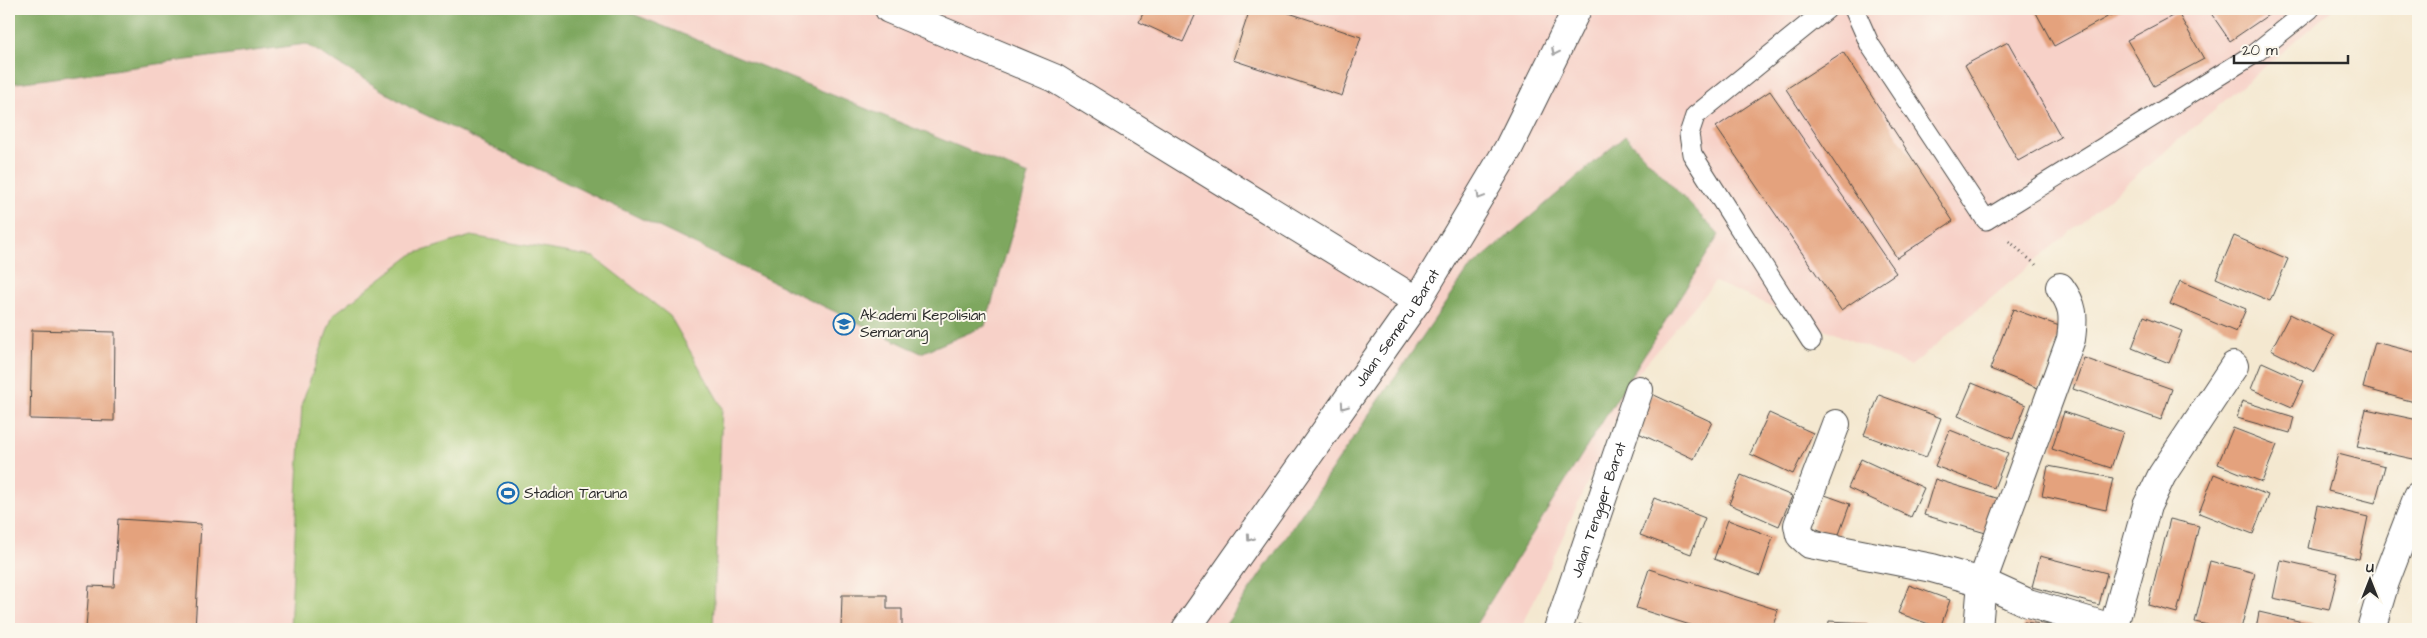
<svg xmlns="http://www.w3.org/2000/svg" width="2427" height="638" font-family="'Architects Daughter',sans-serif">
  <rect width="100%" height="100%" fill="#fbf7ec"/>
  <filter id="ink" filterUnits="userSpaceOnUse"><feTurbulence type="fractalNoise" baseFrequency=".02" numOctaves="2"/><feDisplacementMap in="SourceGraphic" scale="10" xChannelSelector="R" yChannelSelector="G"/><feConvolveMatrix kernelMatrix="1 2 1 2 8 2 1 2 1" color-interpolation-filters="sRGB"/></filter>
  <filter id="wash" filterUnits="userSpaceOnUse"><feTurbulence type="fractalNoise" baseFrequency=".0096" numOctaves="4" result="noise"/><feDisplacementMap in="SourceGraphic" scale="20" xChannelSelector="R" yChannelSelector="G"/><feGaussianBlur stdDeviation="1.12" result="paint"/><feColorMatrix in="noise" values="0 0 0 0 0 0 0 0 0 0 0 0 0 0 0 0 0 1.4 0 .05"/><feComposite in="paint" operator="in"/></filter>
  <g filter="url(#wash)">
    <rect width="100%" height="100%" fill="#f4e8d0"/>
    <path fill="#f7d1c8" d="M9,9h2324l-422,357 -196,-84 -79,93 -115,254h-1512z"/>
    <path fill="#9dc16b" stroke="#64764b" d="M471,236l123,21 76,59 52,91 -9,222h-423l12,-226 31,-88 80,-61z"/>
    <path fill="#7ea75f" stroke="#546945" d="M9,9h612l408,166 -44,151 -64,27 -510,-245 -105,-64 -297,40z
      M1625,136l94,99 -246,394h-250l245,-359z"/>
    <g id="blocks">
      <path fill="#e4a27d" d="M1145,9h53l-15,33 -44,-20z
        M1250,9h27l84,28 -19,59 -109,-36z
        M2034,9h88l-68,37z
        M2208,9h69l-47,32z
        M2178,13l26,46 -50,27 -27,-46z
        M2008,42l53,95 -43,24 -53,-96z
        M1843,52l110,169 -56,37 -111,-169z
        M1770,91l126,182 -55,37 -125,-183z
        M2234,236l54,23 -18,42 -54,-23z
        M2180,281l66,28 -10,23 -66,-28z
        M2013,309l49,18 -24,61 -48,-19z
        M2290,314l44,22 -19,36 -44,-22z
        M2144,316l38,15 -13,32 -37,-15z
        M32,330l83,2 -1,89 -84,-2z
        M2375,342l43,11v50l-55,-15z
        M2084,358l88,31 -11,31 -88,-31z
        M2262,362l42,19 -12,26 -41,-18z
        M1972,383l54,22 -13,34 -55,-23z
        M1652,394l60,28 -18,37 -60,-28z
        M1879,395l62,23 -15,40 -62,-23z
        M2242,401l52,16 -4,16 -53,-15z
        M2366,409l52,11v40l-61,-13z
        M2064,412l59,20 -12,36 -59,-19z
        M1769,413l44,20 -20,41 -43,-20z
        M2233,428l44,17 -15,37 -44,-18z
        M1950,430l58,23 -14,35 -59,-22z
        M2338,454l47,12 -10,37 -47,-12z
        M1861,459l63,29 -13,29 -63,-29z
        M2048,466l65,12 -7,32 -64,-14z
        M2214,474l54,21 -15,39 -54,-21z
        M1741,475l51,21 -13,30 -50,-22z
        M1935,479l71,22 -10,35 -72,-21z
        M1825,495l25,9 -12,33 -26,-10z
        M1654,498l51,20 -14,36 -51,-19z
        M2317,505l51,12 -9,42 -51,-11z
        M118,519l83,5 -6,105h-109l3,-43 25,1z
        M2170,519l29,7 -22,87 -29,-8z
        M1728,520l45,17 -13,39 -46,-17z
        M2040,556l67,17 -8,32 -67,-18z
        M2281,560l57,13 -9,37 -56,-12z
        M2210,561l45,12 -14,56h-17l-29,-7z
        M1649,569l129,41 -6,19h-69l-67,-21z
        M1909,585l41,15 -10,28 -42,-15z
        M842,595h45v14h15v20h-61z
        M2259,612l61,14 -1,3h-63z
        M1829,621l39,2v6h-40z
        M2024,622l56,6v1h-57z
        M1579,624l14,5h-16z"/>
    </g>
  </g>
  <g filter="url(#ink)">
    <use href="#blocks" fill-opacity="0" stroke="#494744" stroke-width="1"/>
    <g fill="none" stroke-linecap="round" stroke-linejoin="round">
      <g stroke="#494744" stroke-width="21">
        <path id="service" d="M1854,9l16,36 116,175 268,-166 56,-45
          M1811,341l-119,-187 -3,-20 6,-18 132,-107"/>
      </g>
      <g stroke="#494744" stroke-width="30">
        <g id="minor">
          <path d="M889,9l165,69 363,223"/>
          <path d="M1836,424l-38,101 2,10 10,9 122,24 50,14 46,21 87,26"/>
          <path id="s1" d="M1558,629l81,-239"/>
          <path d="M1978,629l4,-47 89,-243c3,-23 3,-33 -11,-52"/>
          <path d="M2113,629l34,-123 15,-31 72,-109"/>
          <path d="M2371,629l14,-47 33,-86"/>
        </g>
      </g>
      <g stroke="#494744" stroke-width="30">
        <g id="tertiary">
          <path id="s2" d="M1186,629l231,-328 91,-152 69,-140"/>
        </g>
      </g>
      <path stroke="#494744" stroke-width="3" stroke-dasharray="1 4" stroke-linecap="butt" d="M2009,241l27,24"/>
      <use href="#service" stroke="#fff" stroke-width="19"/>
      <use href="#minor" stroke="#fff" stroke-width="28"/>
      <use href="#tertiary" stroke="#fff" stroke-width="28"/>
    </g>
    <defs><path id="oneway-chevron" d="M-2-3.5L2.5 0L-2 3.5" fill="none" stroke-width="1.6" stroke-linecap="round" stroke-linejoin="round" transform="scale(1.25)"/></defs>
    <g stroke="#a0a0a0">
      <use href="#oneway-chevron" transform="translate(1555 52) rotate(116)"/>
      <use href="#oneway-chevron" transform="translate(1480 196) rotate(121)"/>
      <use href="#oneway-chevron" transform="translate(1344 406) rotate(125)"/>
      <use href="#oneway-chevron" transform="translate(1250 538) rotate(125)"/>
    </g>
  </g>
  <defs>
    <g id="university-ring" transform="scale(1.125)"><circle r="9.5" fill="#fbf7ec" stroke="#1f6fb2" stroke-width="1.5"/><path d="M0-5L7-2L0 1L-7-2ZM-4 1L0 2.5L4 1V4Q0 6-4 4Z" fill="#1f6fb2"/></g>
    <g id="stadium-ring" transform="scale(1.125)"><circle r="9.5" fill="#fbf7ec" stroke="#1f6fb2" stroke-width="1.5"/><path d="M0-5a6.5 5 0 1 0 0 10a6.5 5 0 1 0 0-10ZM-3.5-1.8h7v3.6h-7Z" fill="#1f6fb2"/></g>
  </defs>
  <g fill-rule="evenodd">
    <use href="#university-ring" x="844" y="324"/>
    <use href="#stadium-ring" x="508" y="493"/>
  </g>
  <g text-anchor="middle" stroke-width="4" stroke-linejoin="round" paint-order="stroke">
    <g font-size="15" fill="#2b2b2b" stroke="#fbf7ec" text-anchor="start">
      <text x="860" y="320">Akademi Kepolisian<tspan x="860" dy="17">Semarang</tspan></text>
      <text x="524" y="498">Stadion Taruna</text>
    </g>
    <g font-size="15" fill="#2b2b2b" stroke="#fbf7ec">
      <text dy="5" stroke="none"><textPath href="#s2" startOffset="368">Jalan Semeru Barat</textPath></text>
      <text dy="5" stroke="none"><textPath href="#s1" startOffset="126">Jalan Tengger Barat</textPath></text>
    </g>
  </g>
  <rect width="2427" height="638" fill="none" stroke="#fbf7ec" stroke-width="30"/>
  <g transform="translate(2370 580)" stroke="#fbf7ec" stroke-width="4" paint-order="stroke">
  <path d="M0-4L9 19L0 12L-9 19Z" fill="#2b2b2b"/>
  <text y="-8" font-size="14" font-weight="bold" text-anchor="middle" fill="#2b2b2b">U</text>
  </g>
  <path d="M2234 55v8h114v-8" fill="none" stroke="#2b2b2b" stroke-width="2.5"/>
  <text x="2242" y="55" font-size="15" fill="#2b2b2b" stroke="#fbf7ec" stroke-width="4" paint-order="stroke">20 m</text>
</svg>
